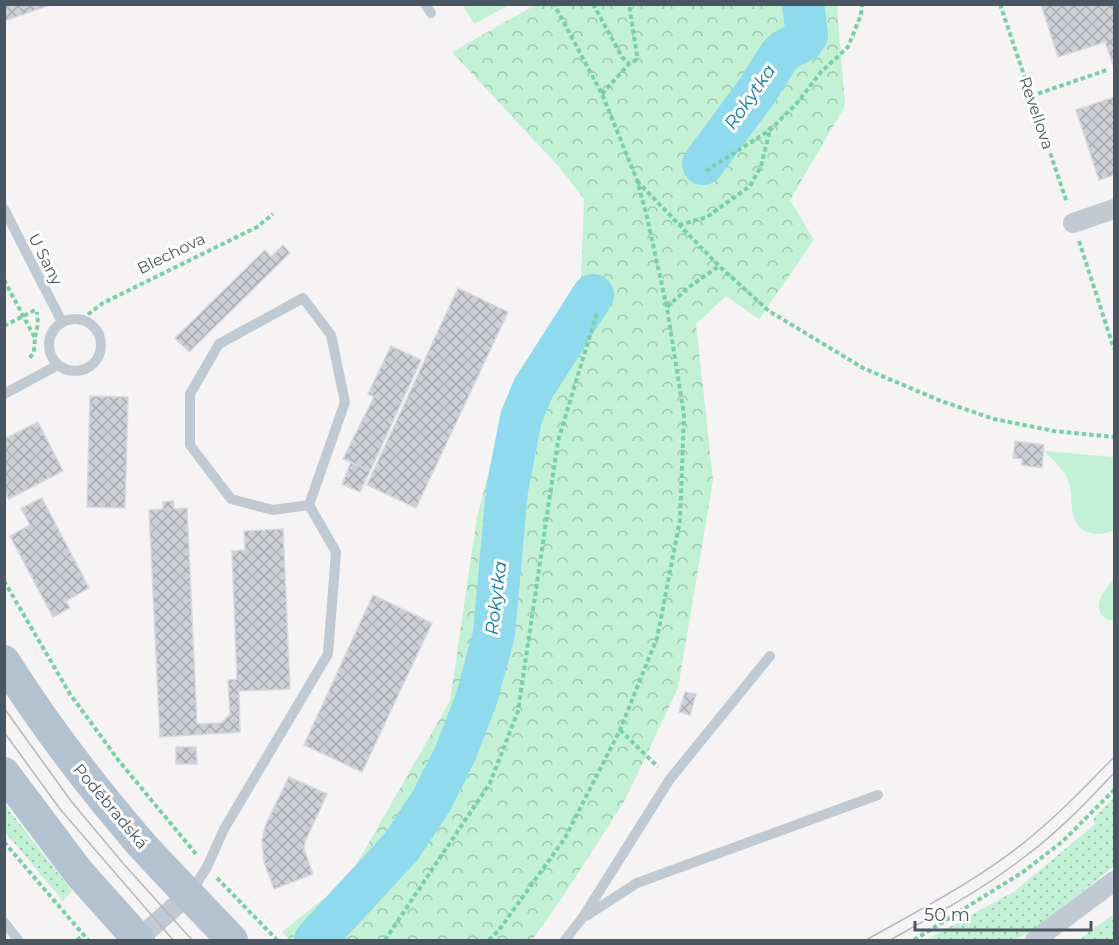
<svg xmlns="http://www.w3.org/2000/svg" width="1119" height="945" font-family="Montserrat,sans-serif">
  <defs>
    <pattern id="grass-dots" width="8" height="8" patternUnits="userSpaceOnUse" patternTransform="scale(1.5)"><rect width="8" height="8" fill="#c3f1d5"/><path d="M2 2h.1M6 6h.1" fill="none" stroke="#a0c6b0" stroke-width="1.8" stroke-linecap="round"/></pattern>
    <pattern id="forest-crowns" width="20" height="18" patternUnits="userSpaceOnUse" patternTransform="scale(1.5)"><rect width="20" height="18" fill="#c3f1d5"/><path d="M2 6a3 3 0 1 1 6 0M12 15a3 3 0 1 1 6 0" fill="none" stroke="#a0c6b0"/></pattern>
    <pattern id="building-cross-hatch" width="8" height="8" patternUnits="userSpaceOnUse" patternTransform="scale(1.5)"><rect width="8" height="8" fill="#cdcfd5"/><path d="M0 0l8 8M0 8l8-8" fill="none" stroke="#a8abb0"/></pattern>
  </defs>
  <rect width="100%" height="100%" fill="#f5f3f3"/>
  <path fill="url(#grass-dots)" d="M1114,797v69l-71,57 -28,17h-89l89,-49 80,-67 -2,-5z
    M5,805l67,86 -9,10 -58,-69z
    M1114,914v26h-36z"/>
  <path fill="url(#forest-crowns)" d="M537,4l300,1 8,101 -55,94 24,40 -55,79 -33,-23 -30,28 17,156 -35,208 -53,112 -61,95 -32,45h-242l-8,-8 66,-53 102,-178 27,-184 30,-115 74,-122 3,-81 -24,-31 -108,-116z"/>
  <path fill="#c3f1d5" d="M463,5h46l-35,19z
    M1044,451l70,6v73c-19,9 -39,3 -42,-21 -1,-11 0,-22 -6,-33 -5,-9 -14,-17 -22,-25z
    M1114,579v40l-4,2c-22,-11 -7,-29 4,-42z"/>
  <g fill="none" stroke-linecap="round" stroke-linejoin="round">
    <path stroke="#90daee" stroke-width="42" d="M703,164l54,-73 22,-35 6,-6 18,-9 4,-6 -4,-31
      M315,940l86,-93 31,-47 23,-46 21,-54 18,-66 13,-144 14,-72 12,-29 60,-94"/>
  </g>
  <path fill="url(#building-cross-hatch)" stroke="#d7d9de" stroke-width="1.5" d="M4,4h49l-49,17z
    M1041,4h73v63l-9,-25 -47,15z
    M1114,97v78l-15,5 -23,-70z
    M283,245l7,8 -101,99 -14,-14 90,-88 6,7z
    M458,288l50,24 -92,196 -49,-23z
    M391,346l30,14 -51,111 -27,-12 31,-62 -6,-3z
    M90,396l38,1 -3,111 -38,-1z
    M38,422l25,49 -54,28 -5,-8v-52z
    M1015,441l29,4 -2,23 -20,-3v-6l-9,-1z
    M351,462l19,9 -10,21 -18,-8z
    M42,498l47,90 -23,13 4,7 -17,9 -43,-81 20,-11 -9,-17z
    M173,501l1,8 13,-1 10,216 24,-1 9,-9 -2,-34 9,-1 -5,-128 13,-1 -1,-19 39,-2 7,160 -51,2 1,41 -80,5 -11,-227 14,-1v-7z
    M373,595l59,28 -70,149 -58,-27z
    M685,692l11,2 -6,21 -11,-3z
    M176,747h20l1,17h-21z
    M289,777l38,17 -22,48 -1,7 9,25 -39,15 -10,-27 -2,-23 4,-15z"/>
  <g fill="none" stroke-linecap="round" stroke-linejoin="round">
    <path stroke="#7ad0a6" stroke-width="4" stroke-dasharray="4.5 3" stroke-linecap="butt" d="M593,4l29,53 7,7 7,-4 1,-5 -8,-51
      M1000,4l67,199
      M602,94l27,-30
      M1031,96l76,-26
      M706,171l64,-41 27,-27 24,-31 27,-25 13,-32 1,-11
      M637,181l82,85 50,45 94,57 78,33 53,18 60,12 60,6
      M679,225l28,-8 43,-31 11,-20 9,-36
      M1079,241l35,108
      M4,280l31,58 -1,14 -5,7
      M667,307l22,-20 30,-21
      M82,319l21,-16 154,-76 16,-13
      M4,326l33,-17
      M35,337l3,-13 -1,-12
      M4,581l66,113 49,67 77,93
      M620,730l38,37
      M4,842l84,98
      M217,878l60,62
      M77,940l6,-4
      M385,940l105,-157 28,-72 40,-270 39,-129
      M489,940l10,-10 66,-92 55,-108 37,-92 23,-118 4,-105 -17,-107 -21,-95 -9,-33 -35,-86 -48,-90
      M914,940l109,-68 40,-31 51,-51"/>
    <path stroke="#c1cad2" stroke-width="10" d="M425,4l6,9
      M4,209l58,113
      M49 345a26 26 0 1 1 52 0a26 26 0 1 1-52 0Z
      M4,394l54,-29
      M191,892l16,-25 17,-38 104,-175 8,-102 -27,-47 36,-103 -14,-67 -28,-37 -84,46 -29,50v51l41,54 42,11 36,-5
      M586,916l51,-33 241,-88
      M4,922l14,18
      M565,940l18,-23 87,-138 100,-123"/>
    <path stroke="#c1cad2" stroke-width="20" d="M1073,223l41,-14
      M137,940l52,-46
      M1035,940l79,-59"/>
    <path stroke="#b3c2d1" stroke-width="32" d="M4,661c41,65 87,125 137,183 30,33 61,64 91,96
      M4,773l75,100 60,67"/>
    <path stroke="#b5b8bd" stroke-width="1.5" d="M4,708l67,93 51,61 70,78
      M4,732l56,77 113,131
      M866,940c57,-32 116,-62 166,-104 30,-25 56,-52 82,-79
      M890,940c45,-25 92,-50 133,-82 34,-25 63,-55 91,-85"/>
  </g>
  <g text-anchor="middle" stroke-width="6" stroke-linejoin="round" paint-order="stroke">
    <g font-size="16" fill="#4a5661" stroke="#fff">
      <text transform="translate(1037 113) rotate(71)" y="6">Revellova</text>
      <text transform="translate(171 253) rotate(-26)" y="6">Blechova</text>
      <text transform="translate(46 259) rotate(63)" y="6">U Sany</text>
      <text transform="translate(111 806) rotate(50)" y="6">Poděbradská</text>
    </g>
    <g font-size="18" font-style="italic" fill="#0c7c9b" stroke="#fff">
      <text transform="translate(750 97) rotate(-55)" y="6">Rokytka</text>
      <text transform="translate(496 598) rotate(-83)" y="6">Rokytka</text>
    </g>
  </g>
  <rect width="1119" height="945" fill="none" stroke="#4a5661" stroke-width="12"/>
  <path d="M915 921v9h176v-9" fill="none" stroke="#4a5661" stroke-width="3"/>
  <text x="924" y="921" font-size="18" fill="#4a5661" stroke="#ffffff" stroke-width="4.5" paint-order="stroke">50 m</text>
</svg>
